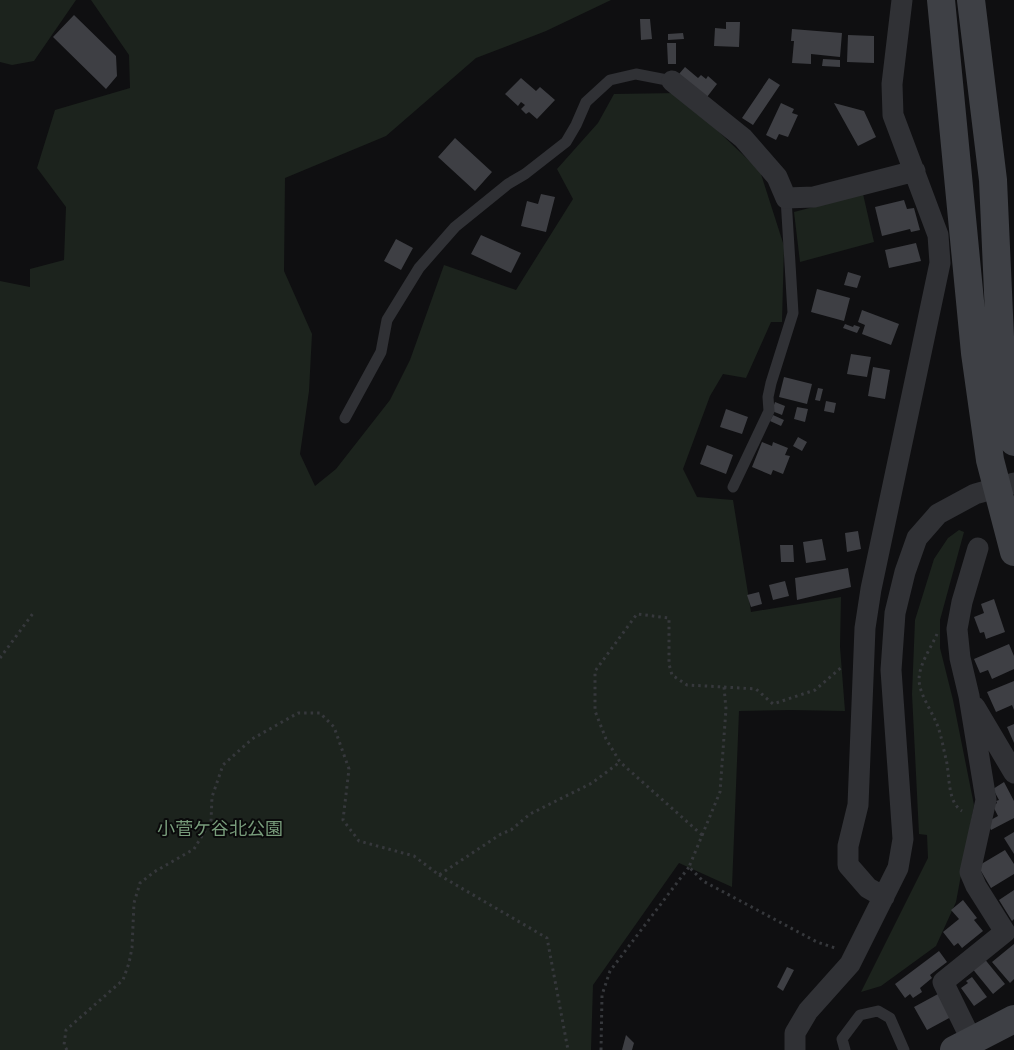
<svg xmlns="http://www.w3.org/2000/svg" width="1014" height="1050" font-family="Barlow,'Noto Sans JP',sans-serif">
  <rect width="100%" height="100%" fill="#0f0f11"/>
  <path fill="#1c231d" d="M0,0h76l-42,61 -22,4 -12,-3z
    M91,0h520l-65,31 -70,27 -90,78 -101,42 -1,93 28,63 -3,57 -9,63 15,32 21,-17 54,-69 20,-40 34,-95 72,25 57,-91 -16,-30 41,-46 16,-29 64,-1 82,78 24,75 -2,76h-11l-25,56 -23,-4 -13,22 -27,73 14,28 36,3 18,112 90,-15 -1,50 5,64 -54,-1 -52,1 -7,176 -53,-24 -86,122 -2,65h-591v-769l30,6v-18l34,-9 2,-53 -29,-39 18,-58 75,-22 -1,-33z
    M863,194l11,48 -74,20 -6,-50z
    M959,530l5,2 -24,88v28l13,52 21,105 -18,97 -20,44 -55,40 -20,6 67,-134 -1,-23 -8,-1 -7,-140 3,-74 19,-61 14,-21z"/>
  <path fill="#3e3f44" d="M74,15l42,41 1,20 -11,13 -53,-52z
    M640,19h10l2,20 -11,1z
    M726,22h14l-1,25 -25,-1 1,-18 11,1z
    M792,29l50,4 -2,24 -29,-3v10l-19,-1 2,-22h-3z
    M683,33l1,6 -16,1v-6z
    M848,35l26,1v27l-27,-1z
    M667,43h9v21h-8z
    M823,59l17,1v7l-18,-1z
    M685,67l13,11 3,-3 5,4 2,-3 9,8 -10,13 -28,-23z
    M521,78l15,13 4,-4 15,13 -18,19 -8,-7 -3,2 -5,-5 4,-4 -4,-3 -3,4 -13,-12z
    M769,78l11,7 -27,40 -11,-7z
    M781,103l13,6 -2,4 6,2 -10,22 -9,-3 -3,6 -10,-5z
    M834,103l30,8 12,26 -18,9z
    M455,138l37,34 -17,19 -37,-34z
    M541,194l14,3 -9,35 -25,-6 6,-25 11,3z
    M904,200l3,9 7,-1 6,22 -9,2 -1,-3 -28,7 -7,-29z
    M481,235l40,18 -10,20 -40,-19z
    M396,239l17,9 -12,22 -17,-9z
    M916,243l5,18 -32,7 -4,-18z
    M848,272l13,4 -4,12 -13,-3z
    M817,289l33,9 -6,23 -33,-9z
    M862,310l37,14 -8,21 -29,-11 3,-9 -7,-3z
    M845,324l8,3 1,-2 6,2 -3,6 -14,-5z
    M851,354l20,3 -4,20 -20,-3z
    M873,367l17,3 -5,29 -17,-3z
    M784,377l28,7 -5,20 -28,-7z
    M818,388l5,1 -3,12 -5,-1z
    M826,401l10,2 -2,10 -10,-2z
    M775,402l10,4 -3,9 -10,-4z
    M797,407l11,2 -3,13 -11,-3z
    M726,409l22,8 -6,17 -22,-7z
    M773,415l11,5 -3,6 -11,-5z
    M798,437l9,5 -5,9 -9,-5z
    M762,442l10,4 1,-4 15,6 -3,7 5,1 -7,18 -10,-4 -2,5 -19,-8z
    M707,445l26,10 -7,19 -26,-10z
    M858,531l3,18 -14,3 -2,-19z
    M822,539l4,21 -20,3 -3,-21z
    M780,545h13l1,17h-13z
    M848,568l3,19 -54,13 -2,-22z
    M785,581l4,15 -16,4 -4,-15z
    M759,592l3,12 -11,3 -4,-12z
    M994,599l11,33 -19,7 -2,-7 -4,1 -6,-16 10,-4 -3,-9z
    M1009,644l5,12v13l-22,10 -4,-9 -8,3 -6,-14z
    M1014,681v29l-2,-5 -16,7 -9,-20z
    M1014,724v19l-7,-16z
    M1004,782l10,19v17l-23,12 -4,-8 11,-6 -5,-10 4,-3 -1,-2 3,-1 -6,-11z
    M1014,832v22l-10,-16z
    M1005,850l9,14v10l-23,14 -13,-22z
    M1014,890v29l-2,2 -13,-21z
    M963,900l14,18 -3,2 9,11 -21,17 -4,-5 -4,3 -11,-14 16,-13 -8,-9z
    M1014,944v35l-4,4 -18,-21z
    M939,951l8,11 -17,13 2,3 -12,10 2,4 -9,6 -3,-4 -5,4 -10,-14z
    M983,957l22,27 -12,10 -22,-27z
    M787,967l7,3 -11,21 -6,-4z
    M972,977l15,20 -13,9 -13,-18 7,-5 -2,-2z
    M938,994l13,23 -24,13 -13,-23z
    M626,1035l8,8 -2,7h-10z"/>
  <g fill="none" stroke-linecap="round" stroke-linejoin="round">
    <path stroke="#36383c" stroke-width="3" stroke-dasharray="2.5 4" stroke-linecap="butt" d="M937,634c-6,14 -18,30 -18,46 1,15 11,28 17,42 5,11 7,25 10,37 4,16 1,43 16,52
      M0,658l34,-46
      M724,687l32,2 17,15 42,-14 28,-24
      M702,835l-82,-73 -14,-23 -11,-28v-40l42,-57 32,4v46l3,11 15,10 37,2 2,22 -6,83 -31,75 14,14 114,61 18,6
      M439,875l108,63 21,112
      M67,1050l-3,-5 2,-15 57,-50 6,-17 3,-15 2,-45 6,-20 14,-11 40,-23 17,-28 1,-24 11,-32 29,-26 46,-26h22l14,14 15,42 -6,51 16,21 55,15 25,19 62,-41 10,-4 19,-16 62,-31 28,-21
      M601,1050l1,-55 8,-24 79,-104"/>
    <path stroke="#303135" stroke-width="11" d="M345,418l36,-66 6,-32 32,-52 36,-41 53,-43 17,-10 41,-32 10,-17 10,-23 24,-22 26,-6 36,7
      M733,487l36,-76 -1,-14 3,-14 22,-70 -7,-115
      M845,1050l-3,-11 18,-24 18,-4 12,7 14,32"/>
    <path stroke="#303135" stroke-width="21" d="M672,81l71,57 34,39 9,21 28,-1 101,-26
      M975,707l39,66
      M884,897l-16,-9 -20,-23v-19l10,-41 7,-177 6,-39 69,-326 -2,-28 -45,-120 -1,-31 10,-84
      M972,1041l-29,-59 62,-50 -29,-46 -6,-14 16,-72 -17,-104 -9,-38 -3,-29 5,-27 16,-54
      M795,1050v-17l13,-22 42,-47 48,-96 5,-29 -12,-169 4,-57 10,-41 12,-34 21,-24 37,-20 39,-11"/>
    <path stroke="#3e4045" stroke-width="28" d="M941,0l34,353 15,107 24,92
      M971,0l22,180 7,157 14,105
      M954,1050l60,-31"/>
  </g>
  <g text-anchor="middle" stroke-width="4" stroke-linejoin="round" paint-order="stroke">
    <g font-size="18" fill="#789c7b" stroke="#0a0a0b">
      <text x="220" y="835">小菅ケ谷北公園</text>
    </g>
  </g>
</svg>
